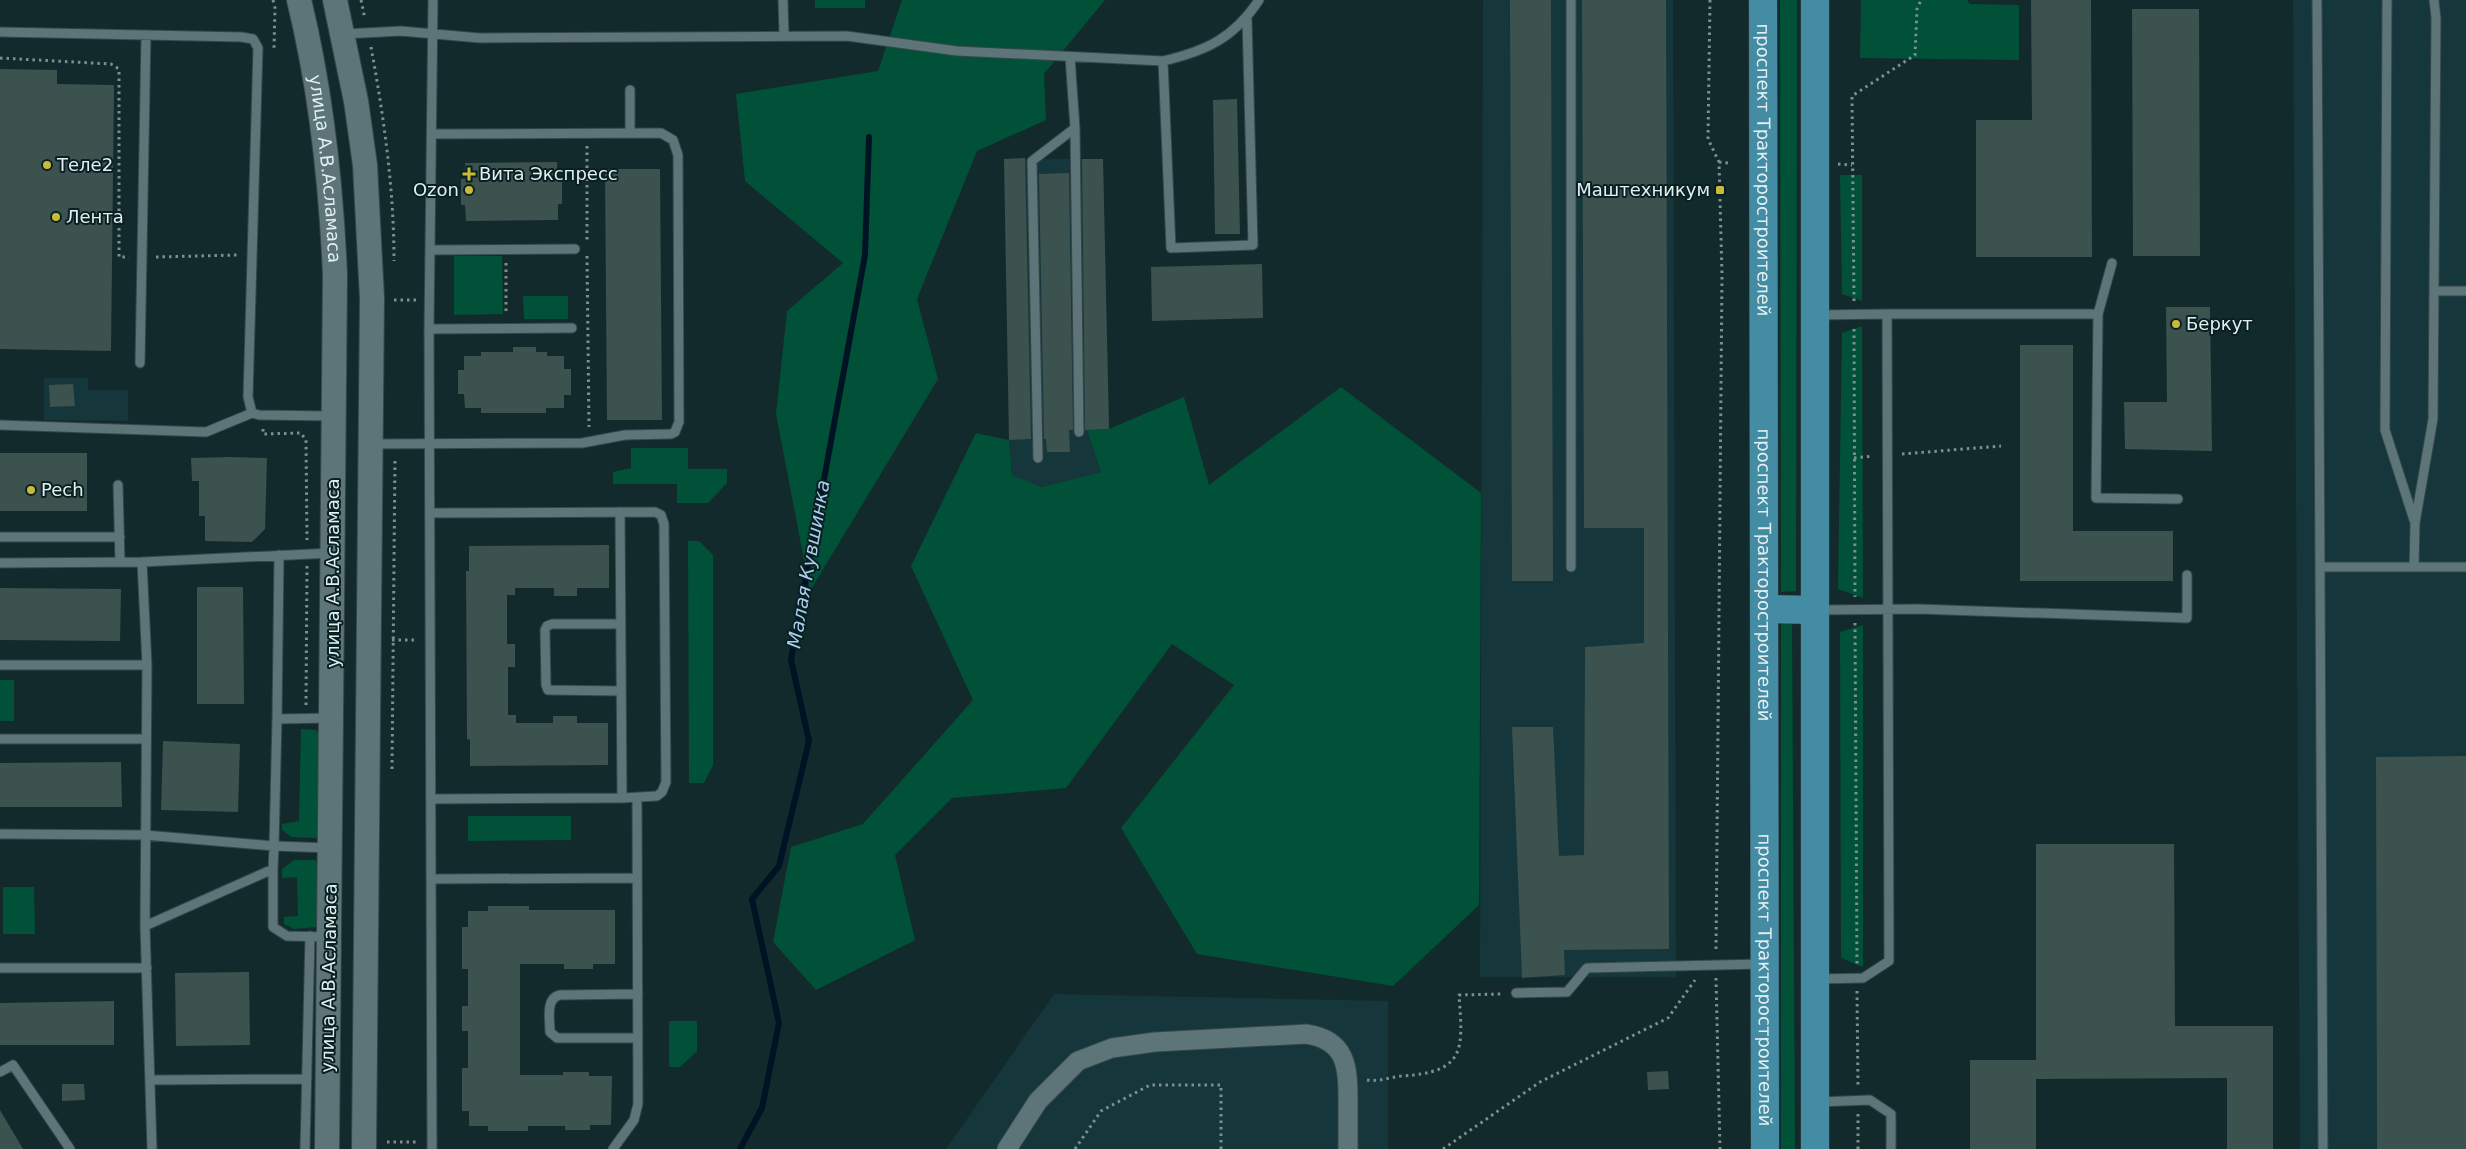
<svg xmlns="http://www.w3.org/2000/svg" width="2466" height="1149" font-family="'DejaVu Sans',sans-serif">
  <rect width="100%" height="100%" fill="#132a2c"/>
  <path fill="#15363a" d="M1483,0h190l3,977h-196z
    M2293,0h173v1149h-166z
    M1004,159h99l6,270 -22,1 14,42 -59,15 -30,-12 -3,-35z
    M44,378h44v12h40v31l-84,-1z
    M1054,994l334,7v148h-442z"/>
  <path fill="#005137" d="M815,0h50v8h-50z
    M902,0h203l-61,74 2,46 -69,31 -60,148 21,80 -128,212 -34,-177 11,-103 56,-48 -98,-82 -9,-87 142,-23z
    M1780,0h17l-1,591 -15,1z
    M1861,0h106l3,4 49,1v55l-159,-2z
    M1840,175h22v126l-20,-7z
    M454,256h48l1,58 -49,1z
    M523,296h45v23h-44z
    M1862,326l1,272 -25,-9 4,-256z
    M1341,387l140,106 -2,412 -86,81 -196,-32 -76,-126 113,-143 -62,-41 -106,144 -114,10 -57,57 20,85 -99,50 -43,-48 18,-95 72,-23 110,-124 -62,-134 65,-133 33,7 3,35 30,12 59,-15 -14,-42 22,-1 75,-32 25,88z
    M631,448h57v21h39v14l-19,20h-31v-19h-64v-12l18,-4z
    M688,541h11l14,14v210l-9,18h-15z
    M1789,621l3,4 3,524h-14v-525l1,-2z
    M1863,625v342l-22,-9 -1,-326z
    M0,680h14v41h-14z
    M301,729l15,1 4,5v98l-4,5 -25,-1 -9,-7v-6l17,-3z
    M468,816h103v24l-103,1z
    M294,860h21l4,7 1,56 -3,4 -23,2 -10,-5v-7l14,-1 -1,-39 -15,1v-9z
    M3,887h31l1,47h-32z
    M669,1021h28v30l-17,16h-11z"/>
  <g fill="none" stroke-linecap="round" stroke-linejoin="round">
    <path stroke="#001325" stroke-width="6" d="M740,1149l22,-41 17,-85 -27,-124 27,-33 30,-125 -18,-81 74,-405 4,-118"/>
  </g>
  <path fill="#3b524f" d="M1510,0h41l2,581h-41z
    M1582,0h84l3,949 -105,1 1,25 -43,3 -10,-251h41l6,129 25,-1 1,-208 59,-4v-115h-60z
    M2031,0h60l1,257h-116v-137h56z
    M2132,9h67l1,247h-67z
    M0,69l57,1v14l57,1 -3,266 -111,-2z
    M1237,99l3,135h-25l-2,-134z
    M1025,158l6,281 -22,1 -5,-281z
    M1082,159h21l6,270 -24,1z
    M557,162v17h5v25h-4v16l-92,1 -1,-16h-4v-26h4v-16z
    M605,169h55l2,251h-55z
    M1069,173l4,257h-4l1,22h-23l-1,-13h-2l-5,-265z
    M1262,264l1,54 -111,3 -1,-54z
    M2166,307h44l2,144 -87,-2 -1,-47h43z
    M2020,345h53v186h100v50h-153z
    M513,347h23v5h11v4h17v13h7v26h-7v13h-18v5h-65v-5h-16l-1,-14h-6v-24h6v-14h17v-4h32z
    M73,384l2,22 -25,1 -1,-22z
    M0,453h87v58h-87z
    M231,457l36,1 -2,71 -13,13 -47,-1v-25h-6v-35h-7l-1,-23z
    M609,545v43h-32v8h-23v-8h-39v7h-8v49h8v23h-7v48h8v8h37v-7h24v7h31v42l-138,1v-26l-3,-1 -1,-168h3v-25z
    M197,587h46l1,117h-47z
    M0,588l121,1 -1,52 -120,-1z
    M163,741l77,3 -2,68 -77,-2z
    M2466,756v393h-89l-1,-392z
    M121,762l1,45h-122v-44z
    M2036,844h138l1,182h98v123h-46v-71l-191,1v70h-66v-89h66z
    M488,906h41v4h86v54h-22v5h-29v-5h-44v111h43v-3h26v4h23l-1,49h-21v5h-25v-4h-37v5h-40v-5h-19v-15h-7v-43h6v-37h-6v-25h6v-37h-6v-42h6v-16h20z
    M249,972l1,73 -74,1 -1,-73z
    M114,1001v44h-114v-42z
    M1668,1071l1,18 -21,1 -1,-18z
    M62,1084h22l1,16 -23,1z
    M0,1110l23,39h-23z"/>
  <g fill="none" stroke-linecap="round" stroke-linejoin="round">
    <g stroke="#36474a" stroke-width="11">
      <path id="service" d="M783,0l1,36
        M2317,0l6,1149
        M2387,0l-2,430 29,90
        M0,32l241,5 12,2 5,9 -10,349 4,16
        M344,34l57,-3 79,7 367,-2 110,15 206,10c43,-10 71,-23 96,-61
        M1070,57l5,71 4,304
        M1163,61l8,187 82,-3 -6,-226
        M630,133v-43
        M430,250l145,-1
        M2435,291h31
        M2098,314l14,-51
        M1817,315l70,-1
        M429,329l143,-1
        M140,363l6,-328
        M0,425l206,7 46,-19 7,2 74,1
        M371,444l211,-1 43,-8 46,-1 4,-2 4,-10 -1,-267 -5,-15 -12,-7 -229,1
        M1038,458l-6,-297 43,-33
        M118,485l2,77
        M430,513l225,-1 6,3 3,9 2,258 -4,10 -5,4 -35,2
        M0,537h120
        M142,562l5,103 -2,261
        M0,563l142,-1 190,-9
        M1571,567v-567
        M2320,567h146
        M2414,567l1,-44 18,-104 3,-401 -2,-18
        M1817,610l101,-1 269,9v-43
        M621,624h-69l-5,2 -2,4 1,55 2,5 73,1
        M0,665h147
        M277,719l2,-164
        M0,739h146
        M432,799l190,-1 -2,-286
        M0,834l145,1 129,11 -1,23
        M330,848l-56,-2 3,-127 53,-1
        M433,879l204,-1
        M0,968h147
        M1818,979l45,-1 26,-17 -2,-647h211l-2,184 82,1
        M1516,993l51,-1 20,-24 175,-4
        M638,994l-78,1c-15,3 -10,25 -10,37l7,6h81
        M0,1072l13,-7 57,84
        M150,1080l157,-1
        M1818,1102l52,-2 21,14v35
        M152,1149l-7,-223 128,-57v58l14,9 40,1
        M305,1149l5,-213
        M432,1149l-3,-820 4,-329
        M613,1149l21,-29 4,-16 -1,-306"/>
    </g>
    <g stroke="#36474a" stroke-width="21">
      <path id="minor" d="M1007,1149l31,-48 40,-40 34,-13 43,-6 151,-8c41,6 42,33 42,68 0,15 0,31 0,47"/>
    </g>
    <g stroke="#36474a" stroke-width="26">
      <g id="tertiary">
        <path id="s1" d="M299,0c22,90 32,182 36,275l-8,874"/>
        <path d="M335,0l21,101 9,64 7,133 -8,851"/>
      </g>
    </g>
    <g stroke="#36474a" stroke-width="29">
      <g id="primary">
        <path id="s2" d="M1763,0l2,1149"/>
        <path d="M1815,0v1149"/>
        <path d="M1765,609l50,1"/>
      </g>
    </g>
    <path stroke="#7d8f90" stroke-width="3" stroke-dasharray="2.5 4" stroke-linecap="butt" d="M273,0l2,8 -1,40
      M361,0l4,19
      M1710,0l-2,139 11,23 3,113 -6,677
      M371,47c13,71 23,142 23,214
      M0,58l111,6 8,5v188h10
      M587,146v96
      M1719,162l9,1
      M1838,164l14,1
      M587,256l2,171
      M156,257l83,-2
      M506,263v51
      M394,300h22
      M1854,301l-2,-205 63,-41 2,-46 4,-9
      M1854,329l1,268
      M263,429v5l38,-1 5,7 1,100
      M1902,454l99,-8
      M1854,458l19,-2
      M1855,623l2,341
      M392,640h26
      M306,705l1,-139
      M392,769l3,-311
      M1716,978l4,171
      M1857,991l1,97
      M1367,1080c12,2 23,-3 35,-4 64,-4 61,-26 57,-81l44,-1
      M387,1142h32
      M1075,1149l26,-38 49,-26h71v64
      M1443,1149l97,-67 128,-64 27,-38
      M1858,1149v-35"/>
    <use href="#service" stroke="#5d7578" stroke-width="9"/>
    <use href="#minor" stroke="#5d7578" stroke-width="19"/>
    <use href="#tertiary" stroke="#5d7578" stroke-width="24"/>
    <use href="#primary" stroke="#438ca4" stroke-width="28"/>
  </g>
  <g fill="#caba3a" stroke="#092022" stroke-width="2">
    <circle cx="47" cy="165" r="5"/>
    <path d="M466.5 166.5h5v5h5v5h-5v5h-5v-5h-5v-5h5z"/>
    <circle cx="469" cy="190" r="5"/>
    <rect x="1715" y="185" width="10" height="10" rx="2.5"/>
    <circle cx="56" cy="217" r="5"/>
    <circle cx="2176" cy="324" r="5"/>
    <circle cx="31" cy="490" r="5"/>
  </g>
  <g text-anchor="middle" stroke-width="4" stroke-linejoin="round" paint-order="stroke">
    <g font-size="18" fill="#e2eff0" stroke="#092022" text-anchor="start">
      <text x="57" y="171">Теле2</text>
      <text x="479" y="180">Вита Экспресс</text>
      <text x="459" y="196" text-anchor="end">Ozon</text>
      <text x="1710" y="196" text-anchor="end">Маштехникум</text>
      <text x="66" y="223">Лента</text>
      <text x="2186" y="330">Беркут</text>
      <text x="41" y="496">Pech</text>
    </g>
    <g font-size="18" fill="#e2eff0" stroke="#092022">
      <text dy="6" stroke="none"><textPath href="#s1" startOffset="171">улица А.В.Асламаса</textPath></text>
      <text dy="6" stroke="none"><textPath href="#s2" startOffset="170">проспект Тракторостроителей</textPath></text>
      <text transform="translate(333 573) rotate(-90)" y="6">улица А.В.Асламаса</text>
      <text dy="6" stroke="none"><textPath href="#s2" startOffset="575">проспект Тракторостроителей</textPath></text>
      <text transform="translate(329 978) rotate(-89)" y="6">улица А.В.Асламаса</text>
      <text dy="6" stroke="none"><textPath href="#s2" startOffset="980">проспект Тракторостроителей</textPath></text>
    </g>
    <g font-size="19" font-style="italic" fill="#abcdee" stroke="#092022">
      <text transform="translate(808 564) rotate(-80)" y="7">Малая Кувшинка</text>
    </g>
  </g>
</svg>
